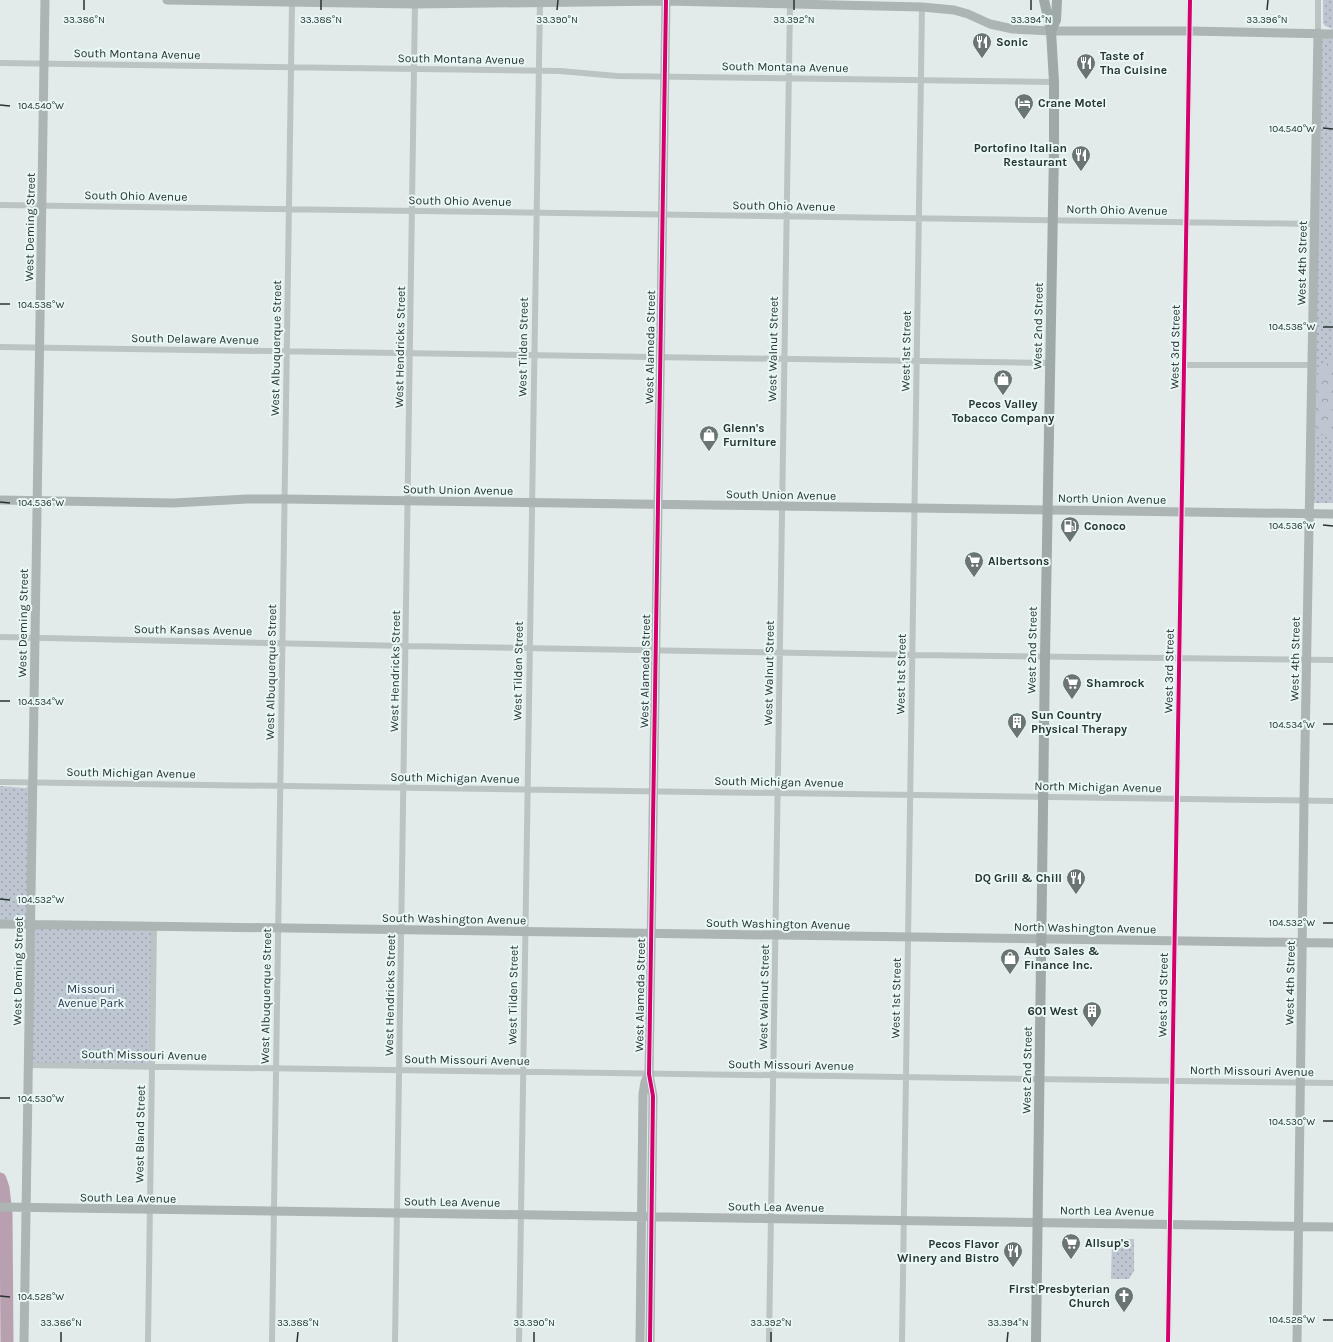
<svg xmlns="http://www.w3.org/2000/svg" width="1333" height="1342" font-family="Karla,sans-serif">
  <defs>
    <pattern id="green-dots" width="8" height="8" patternUnits="userSpaceOnUse"><rect width="8" height="8" fill="#bdc6d1"/><path d="M2 2h.1M6 6h.1" fill="none" stroke="#9aa2aa" stroke-width="1.8" stroke-linecap="round"/></pattern>
    <pattern id="forest-crowns" width="20" height="18" patternUnits="userSpaceOnUse"><rect width="20" height="18" fill="#bdc6d1"/><path d="M2 6a3 3 0 1 1 6 0M12 15a3 3 0 1 1 6 0" fill="none" stroke="#9aa2aa"/></pattern>
  </defs>
  <rect width="100%" height="100%" fill="#e2ebea"/>
  <path fill="url(#green-dots)" d="M1323,0h10v29l-8,-3 -2,-3z
    M1318,33l15,1v469h-23z
    M30,783l-2,138h-28v-135l26,2z
    M31,925l123,2 -2,140 -124,-2z
    M1112,1239h22v32l-5,8h-18z"/>
  <path fill="url(#forest-crowns)" d="M1333,357v36l-2,9 2,11v22c-7,1 -14,-1 -19,-6l1,-53z"/>
  <g fill="none" stroke-linecap="round" stroke-linejoin="round">
    <path stroke="#b9a0b0" stroke-width="13" d="M0,1179l3,9 3,26 1,128"/>
    <path stroke="#bbc4c3" stroke-width="6" d="M1318,33v-33
      M0,63l560,8 57,5 437,6
      M0,205l1315,19
      M0,347l1050,16
      M1184,365h128
      M0,637l406,9 507,9 420,5
      M0,782l1333,19
      M28,1065l1305,18
      M148,1342l6,-415
      M272,1342l20,-1340
      M395,1342l20,-1340
      M519,1342l21,-1342
      M769,1342l21,-1338
      M902,1342l20,-1335
      M1168,1342l22,-1342"/>
    <path stroke="#acb5b3" stroke-width="9" d="M167,0l248,4 251,-3 256,6 32,3 14,4 22,10 23,5 38,2h139l143,3
      M0,500l173,3 74,-4h38l1048,15
      M0,924l1333,19
      M0,1207l1333,20
      M24,1342l21,-1342
      M640,1342l3,-248 2,-12 4,-8
      M650,1342l3,-246 -4,-22 17,-1074
      M1297,1342l7,-541 14,-768"/>
    <path stroke="#9fa9a7" stroke-width="10" d="M1051,31l5,-11 1,-20
      M1036,1342l9,-686 9,-505v-69l-3,-51 -7,-31"/>
    <g stroke="#e9f7f6" stroke-width="6">
      <path id="cycleway" d="M650,1342l3,-246 -4,-22 17,-1074
        M1168,1342l22,-1342"/>
    </g>
    <use href="#cycleway" stroke="#d6006c" stroke-width="4"/>
  </g>
  <path fill="none" stroke="#293431" stroke-width="1.5" d="M84,10v-10M321,10v-10M557,10l1,-10M794,10v-10M1031,10v-10M1267,10l1,-10M0,105l10,1M1323,128l10,1M0,304h10M1323,327h10M0,502l10,1M1323,525l10,1M0,701h10M1323,724h10M0,899l10,1M1323,923h10M0,1098h10M1323,1121h10M0,1296l10,1M1323,1320h10M61,1342v-10M297,1342l1,-10M534,1342v-10M771,1342v-10M1007,1342l1,-10"/>
  <defs>
    <g id="restaurant-pin" transform="scale(1)"><path d="M0 17L-7.5 6A9.5 9.5 0 1 1 7.5 6Z" fill="#6a7472" stroke="#e9f7f6"/><path d="M-5-6h1v4h1v-4h1v4h1v-4h1v5L-1.5 .5V6h-2V.5L-5-1ZM5-6V6H3V1.5H1.5Q1.5-4 5-6Z" fill="#fff"/></g>
    <g id="hotel-pin" transform="scale(1)"><path d="M0 17L-7.5 6A9.5 9.5 0 1 1 7.5 6Z" fill="#6a7472" stroke="#e9f7f6"/><path d="M-6-4.5h1.5V1H6V5H4.5V3h-9V5H-6ZM-4 0a1.8 1.8 0 1 1 3.6 0ZM.5 0V-2.5h3Q6-2.5 6 0Z" fill="#fff"/></g>
    <g id="shop-pin" transform="scale(1)"><path d="M0 17L-7.5 6A9.5 9.5 0 1 1 7.5 6Z" fill="#6a7472" stroke="#e9f7f6"/><path d="M-5-2.5h2.3a2.7 3.5 0 0 1 5.4 0H5L5.5 6h-11ZM-1.5-2.5h3a1.5 2.3 0 0 0-3 0Z" fill="#fff"/></g>
    <g id="fuel-pin" transform="scale(1)"><path d="M0 17L-7.5 6A9.5 9.5 0 1 1 7.5 6Z" fill="#6a7472" stroke="#e9f7f6"/><path d="M-5.5-6h7V0h2V4h1.3V-2.5L3-4.5l.8-.8L6-3V5H2.5V1h-1V6h-7ZM-4.2-4.7v3.2H.2V-4.7Z" fill="#fff"/></g>
    <g id="supermarket-pin" transform="scale(1)"><path d="M0 17L-7.5 6A9.5 9.5 0 1 1 7.5 6Z" fill="#6a7472" stroke="#e9f7f6"/><path d="M-6-5.5h2.5l.6 2H6L4.5 2H-2.5L-4.4-4H-6ZM-1.5 3.2a1.3 1.3 0 1 0 .1 0ZM3 3.2a1.3 1.3 0 1 0 .1 0Z" fill="#fff"/></g>
    <g id="building-pin" transform="scale(1)"><path d="M0 17L-7.5 6A9.5 9.5 0 1 1 7.5 6Z" fill="#6a7472" stroke="#e9f7f6"/><path d="M-4-6H4V6H1V3H-1V6H-4ZM-2.5-4.3h1.7v1.8h-1.7ZM.8-4.3h1.7v1.8H.8ZM-2.5-1h1.7V.8h-1.7ZM.8-1h1.7V.8H.8Z" fill="#fff"/></g>
    <g id="church-pin" transform="scale(1)"><path d="M0 17L-7.5 6A9.5 9.5 0 1 1 7.5 6Z" fill="#6a7472" stroke="#e9f7f6"/><path d="M-1.2-6h2.4v3.5h3.3v2.4h-3.3V6h-2.4V-.1h-3.3v-2.4h3.3Z" fill="#fff"/></g>
  </defs>
  <g fill-rule="evenodd">
    <use href="#restaurant-pin" x="982" y="42"/>
    <use href="#restaurant-pin" x="1086" y="63"/>
    <use href="#hotel-pin" x="1024" y="103"/>
    <use href="#restaurant-pin" x="1081" y="155"/>
    <use href="#shop-pin" x="1003" y="379"/>
    <use href="#shop-pin" x="709" y="435"/>
    <use href="#fuel-pin" x="1070" y="526"/>
    <use href="#supermarket-pin" x="974" y="561"/>
    <use href="#supermarket-pin" x="1072" y="683"/>
    <use href="#building-pin" x="1017" y="722"/>
    <use href="#restaurant-pin" x="1076" y="878"/>
    <use href="#shop-pin" x="1010" y="958"/>
    <use href="#building-pin" x="1092" y="1011"/>
    <use href="#supermarket-pin" x="1071" y="1243"/>
    <use href="#restaurant-pin" x="1013" y="1251"/>
    <use href="#church-pin" x="1124" y="1296"/>
  </g>
  <g text-anchor="middle" stroke-width="4" stroke-linejoin="round" paint-order="stroke">
    <g font-size="12" font-weight="bold" fill="#293431" stroke="#e9f7f6" text-anchor="start">
      <text x="996" y="46">Sonic</text>
      <text x="1100" y="60">Taste of<tspan x="1100" dy="14">Tha Cuisine</tspan></text>
      <text x="1038" y="107">Crane Motel</text>
      <text x="1067" y="152" text-anchor="end">Portofino Italian<tspan x="1067" dy="14">Restaurant</tspan></text>
      <text x="1003" y="408" text-anchor="middle">Pecos Valley<tspan x="1003" dy="14">Tobacco Company</tspan></text>
      <text x="723" y="432">Glenn's<tspan x="723" dy="14">Furniture</tspan></text>
      <text x="1084" y="530">Conoco</text>
      <text x="988" y="565">Albertsons</text>
      <text x="1086" y="687">Shamrock</text>
      <text x="1031" y="719">Sun Country<tspan x="1031" dy="14">Physical Therapy</tspan></text>
      <text x="1062" y="882" text-anchor="end">DQ Grill &amp; Chill</text>
      <text x="1024" y="955">Auto Sales &amp;<tspan x="1024" dy="14">Finance Inc.</tspan></text>
      <text x="1078" y="1015" text-anchor="end">601 West</text>
      <text x="1085" y="1247">Allsup's</text>
      <text x="999" y="1248" text-anchor="end">Pecos Flavor<tspan x="999" dy="14">Winery and Bistro</tspan></text>
      <text x="1110" y="1293" text-anchor="end">First Presbyterian<tspan x="1110" dy="14">Church</tspan></text>
    </g>
    <g font-size="12" fill="#293431" stroke="#e9f7f6">
      <text transform="translate(137 54) rotate(1)" y="4">South Montana Avenue</text>
      <text transform="translate(461 59) rotate(1)" y="4">South Montana Avenue</text>
      <text transform="translate(785 67) rotate(1)" y="4">South Montana Avenue</text>
      <text transform="translate(136 196) rotate(1)" y="4">South Ohio Avenue</text>
      <text transform="translate(460 201) rotate(1)" y="4">South Ohio Avenue</text>
      <text transform="translate(784 206) rotate(1)" y="4">South Ohio Avenue</text>
      <text transform="translate(1117 210) rotate(1)" y="4">North Ohio Avenue</text>
      <text transform="translate(30 227) rotate(-89)" y="4">West Deming Street</text>
      <text transform="translate(1302 263) rotate(-89)" y="4">West 4th Street</text>
      <text transform="translate(1038 326) rotate(-89)" y="4">West 2nd Street</text>
      <text transform="translate(195 339) rotate(1)" y="4">South Delaware Avenue</text>
      <text transform="translate(400 347) rotate(-89)" y="4">West Hendricks Street</text>
      <text transform="translate(523 347) rotate(-89)" y="4">West Tilden Street</text>
      <text transform="translate(650 347) rotate(-89)" y="4">West Alameda Street</text>
      <text transform="translate(1175 347) rotate(-89)" y="4">West 3rd Street</text>
      <text transform="translate(276 348) rotate(-89)" y="4">West Albuquerque Street</text>
      <text transform="translate(773 349) rotate(-89)" y="4">West Walnut Street</text>
      <text transform="translate(906 351) rotate(-89)" y="4">West 1st Street</text>
      <text transform="translate(458 490) rotate(1)" y="4">South Union Avenue</text>
      <text transform="translate(781 495) rotate(1)" y="4">South Union Avenue</text>
      <text transform="translate(1112 499) rotate(1)" y="4">North Union Avenue</text>
      <text transform="translate(23 623) rotate(-89)" y="4">West Deming Street</text>
      <text transform="translate(193 630) rotate(1)" y="4">South Kansas Avenue</text>
      <text transform="translate(1032 650) rotate(-89)" y="4">West 2nd Street</text>
      <text transform="translate(1295 659) rotate(-89)" y="4">West 4th Street</text>
      <text transform="translate(395 671) rotate(-89)" y="4">West Hendricks Street</text>
      <text transform="translate(518 671) rotate(-89)" y="4">West Tilden Street</text>
      <text transform="translate(645 671) rotate(-89)" y="4">West Alameda Street</text>
      <text transform="translate(1169 671) rotate(-89)" y="4">West 3rd Street</text>
      <text transform="translate(271 672) rotate(-89)" y="4">West Albuquerque Street</text>
      <text transform="translate(769 673) rotate(-89)" y="4">West Walnut Street</text>
      <text transform="translate(901 674) rotate(-89)" y="4">West 1st Street</text>
      <text transform="translate(131 773) rotate(1)" y="4">South Michigan Avenue</text>
      <text transform="translate(455 778) rotate(1)" y="4">South Michigan Avenue</text>
      <text transform="translate(779 782) rotate(1)" y="4">South Michigan Avenue</text>
      <text transform="translate(1098 787) rotate(1)" y="4">North Michigan Avenue</text>
      <text transform="translate(454 919) rotate(1)" y="4">South Washington Avenue</text>
      <text transform="translate(778 924) rotate(1)" y="4">South Washington Avenue</text>
      <text transform="translate(1085 928) rotate(1)" y="4">North Washington Avenue</text>
      <text transform="translate(18 971) rotate(-89)" y="4">West Deming Street</text>
      <text transform="translate(1290 983) rotate(-89)" y="4">West 4th Street</text>
      <text transform="translate(390 995) rotate(-89)" y="4">West Hendricks Street</text>
      <text transform="translate(513 995) rotate(-89)" y="4">West Tilden Street</text>
      <text transform="translate(640 995) rotate(-89)" y="4">West Alameda Street</text>
      <text transform="translate(1163 995) rotate(-89)" y="4">West 3rd Street</text>
      <text transform="translate(266 996) rotate(-89)" y="4">West Albuquerque Street</text>
      <text transform="translate(764 997) rotate(-89)" y="4">West Walnut Street</text>
      <text transform="translate(896 998) rotate(-89)" y="4">West 1st Street</text>
      <text transform="translate(144 1055) rotate(1)" y="4">South Missouri Avenue</text>
      <text transform="translate(467 1060) rotate(1)" y="4">South Missouri Avenue</text>
      <text transform="translate(791 1065) rotate(1)" y="4">South Missouri Avenue</text>
      <text transform="translate(1027 1070) rotate(-89)" y="4">West 2nd Street</text>
      <text transform="translate(1252 1071) rotate(1)" y="4">North Missouri Avenue</text>
      <text transform="translate(140 1134) rotate(-89)" y="4">West Bland Street</text>
      <text transform="translate(128 1198) rotate(1)" y="4">South Lea Avenue</text>
      <text transform="translate(452 1202) rotate(1)" y="4">South Lea Avenue</text>
      <text transform="translate(776 1207) rotate(1)" y="4">South Lea Avenue</text>
      <text transform="translate(1107 1211) rotate(1)" y="4">North Lea Avenue</text>
    </g>
    <g font-size="12" fill="#30384f" stroke="#e9f7f6">
      <text x="91" y="993">Missouri<tspan x="91" dy="14">Avenue Park</tspan></text>
    </g>
  </g>
  <g font-size="10" text-anchor="middle" fill="#293431" stroke="#e9f7f6" stroke-width="4" stroke-linejoin="round" paint-order="stroke">
    <text x="84" y="23">33.386°N</text>
    <text x="321" y="23">33.388°N</text>
    <text x="557" y="23">33.390°N</text>
    <text x="794" y="23">33.392°N</text>
    <text x="1031" y="23">33.394°N</text>
    <text x="1267" y="23">33.396°N</text>
    <text x="41" y="109">104.540°W</text>
    <text x="1292" y="132">104.540°W</text>
    <text x="41" y="308">104.538°W</text>
    <text x="1292" y="330">104.538°W</text>
    <text x="41" y="506">104.536°W</text>
    <text x="1292" y="529">104.536°W</text>
    <text x="41" y="705">104.534°W</text>
    <text x="1292" y="728">104.534°W</text>
    <text x="41" y="903">104.532°W</text>
    <text x="1292" y="926">104.532°W</text>
    <text x="41" y="1102">104.530°W</text>
    <text x="1292" y="1125">104.530°W</text>
    <text x="41" y="1300">104.528°W</text>
    <text x="1292" y="1323">104.528°W</text>
    <text x="61" y="1326">33.386°N</text>
    <text x="298" y="1326">33.388°N</text>
    <text x="534" y="1326">33.390°N</text>
    <text x="771" y="1326">33.392°N</text>
    <text x="1008" y="1326">33.394°N</text>
  </g>
</svg>
